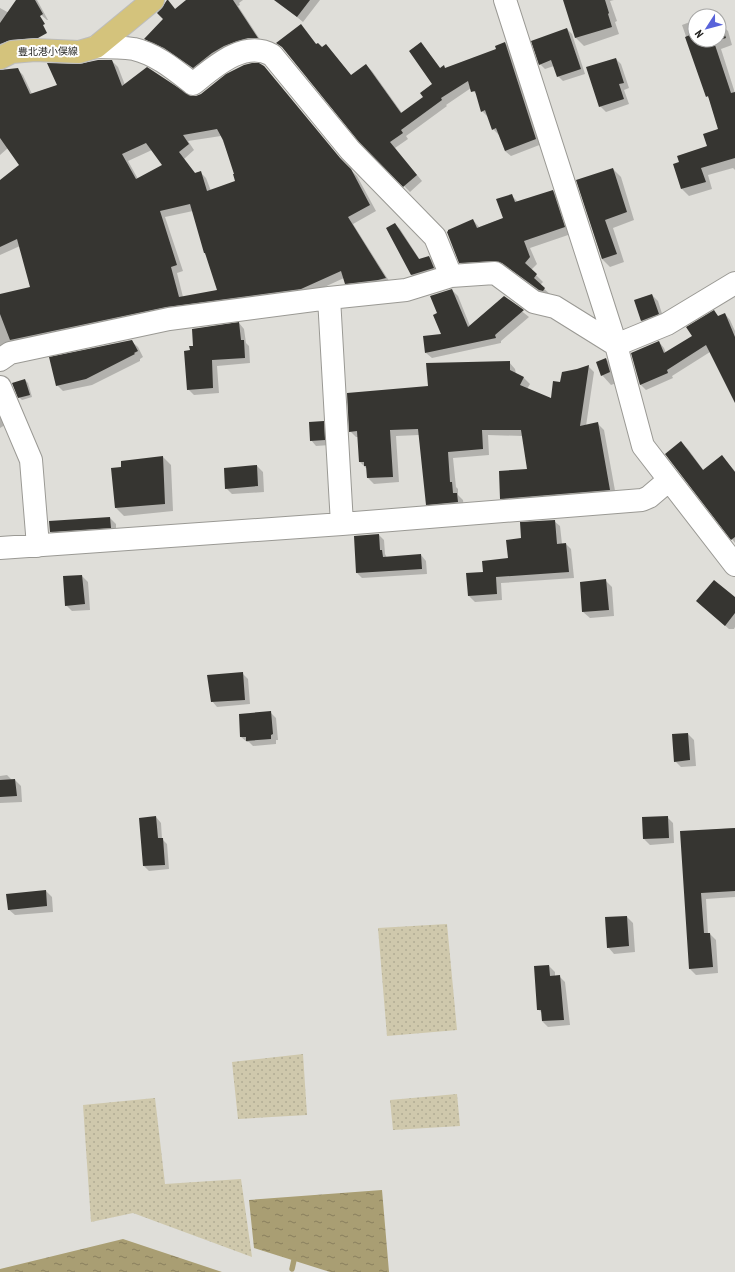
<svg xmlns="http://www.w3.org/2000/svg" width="735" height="1272" font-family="'PT Sans Narrow','Noto Sans JP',sans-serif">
  <defs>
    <pattern id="grass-dots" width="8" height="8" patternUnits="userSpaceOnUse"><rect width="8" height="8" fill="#cfc8ac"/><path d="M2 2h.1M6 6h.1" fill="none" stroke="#b1ac94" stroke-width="1.8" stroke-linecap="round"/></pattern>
    <pattern id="water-ripples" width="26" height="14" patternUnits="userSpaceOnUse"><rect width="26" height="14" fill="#a99e73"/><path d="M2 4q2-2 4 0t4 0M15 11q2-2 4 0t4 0" fill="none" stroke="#89805e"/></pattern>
  </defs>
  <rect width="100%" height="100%" fill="#dfded9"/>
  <path fill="url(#grass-dots)" d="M447,924l10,106 -70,6 -9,-108z
    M303,1054l4,61 -69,4 -6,-57z
    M457,1094l3,32 -67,4 -3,-30z
    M155,1098l10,86 76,-5 11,78 -119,-44 -42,9 -8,-117z"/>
  <path fill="url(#water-ripples)" d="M382,1190l7,82h-59l-76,-24 -5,-48z
    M123,1239l99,33h-222v-3z"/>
  <path fill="#0003" fill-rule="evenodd" d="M24,0h13l11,20h-1z
    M168,0l8,10 11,-10h56l-4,3 1,2 -2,1 25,38 -64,29 -28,-20 -20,-9 -5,-5 18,-20z
    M283,0h37l-17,22 -22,-18z
    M564,0h50l-4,1 7,20 -2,1 4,12 -35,12 -8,-8z
    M0,8l29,16 5,5 -34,21z
    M695,20v20h24v-15l2,-1 7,7 4,14 -11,4 14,44v77l-2,-2 -25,7 4,14 -23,7 -7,-7 37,-59 -10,-32 -2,-2 -25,-71z
    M567,29l5,5 13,40 -22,7 -5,-5 -4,-10 -9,3 -5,-5z
    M306,31l11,14 5,3 4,-3 26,31 14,-11 6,6 30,42 22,-16 9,-13 -12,-41 20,26h5l51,-19 8,-7 6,6 31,95 -31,12 -6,-5 -6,-16 -6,-6 -5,-12 -6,-6 -4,-15 -7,-8 -25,17 1,1 -41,30 2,3 -13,9 27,33 -12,11 -50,-51 -74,-90 -8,-8z
    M616,59l5,5 8,24 -5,2 5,14 -23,8 -6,-6z
    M112,61l6,6 7,18 65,12h6l68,-31 82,99 11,11 19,35 -23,13 38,60 -39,5 -6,-6 -2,-5 -37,17 -307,60v-60l31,-7 -11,-42 -20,9v-74l21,-16 -13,-17 -8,7v-84l17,-2 6,6 9,19 27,-9 20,-20zM221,136l15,38v8l-25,9 -5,-13 -6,-6 -5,1 -11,-14 10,-9 -6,-9zM152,150l11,15 -25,14 -10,-18zM193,211l12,43 3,3 10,34 -35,6 -6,-24 6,-2 -18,-54z
    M613,169l8,8 13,43 -21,8 11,34 -14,5 -8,-8 -25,-78z
    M553,191l6,7 12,36 -41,14 7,16 -6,6 12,12 -3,3 11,10 -4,2 -37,-28 -8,-2 -35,2 -7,-7 13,-42 6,7 25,-9 7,-23 7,7z
    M395,224l5,5 20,31 9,-3 5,5 5,11 -22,7 -5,-5z
    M452,290l6,6 12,30 34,-29 25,20 -28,24v2l-69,15 -6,-5 16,-18 -4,-22z
    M652,295l6,6 6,19 -16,7 -6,-6 -6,-21z
    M714,312l5,5 6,-3 5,6 5,11v65l-25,-44 -38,24 1,2 -27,12 -6,-6 19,-42 5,6 2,5 27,-16z
    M239,323l5,6 2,14 3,3 1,17 -33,3 2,27 -25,2 -6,-6 3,-38z
    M131,341l7,6 5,10 -3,2v2l-48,24 -29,6 -6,-6z
    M606,359l9,9 4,14 -8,3 -9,-10z
    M509,362l6,7 1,5 8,4 6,6 -3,5 24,10 10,-15 16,-14 11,-4 6,6 -8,54 12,-2 6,6 12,66 -108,8 -7,-6 27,-28 -5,-34 -35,-1 1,20 -36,3 3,29 2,2v6l5,5 1,8 -31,2 -6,-6 -8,-69 -23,1 3,46 -25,2 -6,-6 -1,-10h-1l-6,-6 -2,-25h-2l-6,-6 79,-45z
    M25,380l3,3 4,14 -10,3 -3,-3z
    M0,412l5,13 -5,3z
    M323,422l6,6 1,17 -14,1 -5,-6z
    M681,443l7,6 16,22 18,-14 13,14v72l-69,-89z
    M163,457l8,8 2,46 -49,5 -8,-8 -4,-39 10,-1z
    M257,466l6,6 1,20 -32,2 -6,-6z
    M110,518l6,6v9l-59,5 -6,-6z
    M554,521l6,5 2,18h4l5,5 3,29 -73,5 1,17 -27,2 -6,-6 -2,-22 17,-1 25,-14 14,-20z
    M379,535l5,5 1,14 2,4 34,-3 5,6 1,13 -65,4 -5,-5z
    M82,576l6,6 2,28 -18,1 -6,-6z
    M605,580l7,7 2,29 -24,2 -7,-6z
    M735,599v28l-1,2h-5l-25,-22z
    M243,674l5,5 2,25 -33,3 -5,-6z
    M270,712l6,6 2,22h-2v4l-23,2 -4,-4h-2l-6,-5z
    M688,734l6,6 2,26 -15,1 -6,-6z
    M7,775l5,5h3l6,6 1,16 -22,1v-27z
    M156,817l5,6 1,16 5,5 2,25 -20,2 -5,-5z
    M667,817l6,6 1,20 -24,2 -6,-6z
    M735,828v69l-29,2 2,35h2l6,6 2,33 -22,2 -6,-6 -9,-137z
    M46,891l6,6 1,15 -38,3 -7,-6z
    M627,917l6,6 2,29 -21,2 -6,-7z
    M549,966l6,6v4h4l6,6 5,43 -22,2 -6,-6v-8l-4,-4z"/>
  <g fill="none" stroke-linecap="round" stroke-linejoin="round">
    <path stroke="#a99e73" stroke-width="5.5" d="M292,1269l2,-9"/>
  </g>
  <path fill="#363531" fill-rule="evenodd" d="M16,0h19l8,14 -3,2 5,8 -2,1 4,8 -9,5 -27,2 -11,4v-21z
    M167,0h1l7,9 11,-9h47l25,38h-10l-11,3 -13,5 -12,7 -19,15 -29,-20 -20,-9 19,-20 -6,-6 4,-4z
    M274,0h36l-13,17z
    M563,0h42l4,13 -1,1 4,13 -37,11z
    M721,23l5,15 -12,4 17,51 4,-1v66l-34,10 5,14 -25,7 -8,-25 6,-2 -2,-6 30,-10 -4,-12 15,-5 -10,-33 -2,1 -21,-60 10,-4v7h24v-16z
    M301,24l15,20 2,-1 4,4 4,-3 25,31 15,-11 35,49 22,-16 -3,-4 12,-9 -23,-33 12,-9 19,26 4,-3 1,3 51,-19 -1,-3 10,-4 31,97 -31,12 -9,-23 -4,2 -7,-20 -4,2 -6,-21 -4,1 -3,-11 -27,17 1,2 -41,30 2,3 -13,9 27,33 -14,12 -44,-45 -77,-95 -6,-4z
    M567,28l14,41 -24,8 -6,-17 -12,5 -8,-24z
    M616,58l8,25 -5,1 5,15 -25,8 -13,-40z
    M98,60h14l10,26 25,-19 44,29h5l5,-2 25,-20 18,-9 8,-2h7l5,3 76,92 11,11 19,36 -22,12 38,61 -8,2 -33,4 -4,-13 -40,18 -135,18 -156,33 -10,-26v-20l30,-7 -13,-48 -17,8v-67l19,-15 -19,-27v-68l18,-2 12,26 27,-9 -10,-22 32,1zM217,129l6,11 11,34h-1l2,7 -28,10 -6,-20 -6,2 -16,-21 10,-8 -6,-9zM146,143l16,22 -26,14 -14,-25zM190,204l14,49h1l12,37 -38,7 -8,-30 6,-2 -17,-54z
    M613,168l14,44 -22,8 12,34 -15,5 -26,-79z
    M553,190l12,37 -41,14 6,16 -5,6 12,11 -3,4 11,10 -2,3 -4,-1 -37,-27 -8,-2 -35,2 -12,-31 1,-1v-1l25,-11 4,9 26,-10 -7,-19 16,-5 3,8z
    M395,223l24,36 10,-3 5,12 -23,7 -25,-47z
    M452,289l16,38 36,-31 20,14 -29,25 1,3 -71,15 -2,-17 18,-2 -8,-19 4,-2 -7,-17z
    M652,294l7,20 -18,7 -7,-21z
    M714,310l4,6 7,-3 10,24v66l-29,-58 -39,25 1,3 -28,12 -9,-32 28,-12 5,12 28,-17 -6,-9z
    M239,322l2,18h3l1,18 -33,2 1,28 -26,2 -3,-39 6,-1 -1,-4h4l-1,-17z
    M132,340l6,11 -4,2 1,1 -49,25 -30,7 -7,-29z
    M606,358l4,14 -9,4 -5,-14z
    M510,361v9l14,7 -4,8 31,13 2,-17 7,1 2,-10 15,-3 12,-4 -9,61 18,-4 12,68 -110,9 -1,-28 28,-2 -6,-39h-39l1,19 -35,3 2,30h2l1,11h4l1,9 -32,3 -8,-76 -28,1 3,47 -26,1 -1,-12h-2v-4h-5l-2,-31 -8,1 -2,-39 81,-7 -2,-23z
    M25,379l5,16 -12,3 -6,-15z
    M324,421l1,19 -15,1 -1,-19z
    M681,441l22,29 19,-15 13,17v65l-4,3 -66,-86z
    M163,456l2,48 -50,4 -4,-40 10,-1v-6z
    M257,465l1,21 -33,3 -1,-21z
    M110,517l1,11 -61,4 -1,-11z
    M555,520l2,24 9,-1 3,29 -73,5 1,17 -29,2 -2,-23 17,-1 -1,-11 26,-3 -2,-18 15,-2 -1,-16z
    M379,534l1,16h2l1,7 38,-3 1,15 -66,4 -2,-37z
    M82,575l3,29 -20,2 -2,-30z
    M606,579l3,31 -27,2 -2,-30z
    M714,580l21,17v16l-10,13 -29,-25z
    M243,672l2,28 -34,2 -4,-27z
    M271,711l2,23 -2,1v4l-25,2v-4h-6l-1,-23z
    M688,733l2,27 -16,2 -2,-28z
    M15,779l2,17 -17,1v-17z
    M156,816l2,22h5l2,27 -22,1 -4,-48z
    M668,816l1,22 -26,1 -1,-22z
    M735,828v63l-34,2 3,40h6l3,34 -24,2 -9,-138z
    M46,890l1,16 -39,4 -2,-16z
    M627,916l2,30 -22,2 -2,-31z
    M549,965l1,11 10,-1 4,45 -22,1 -1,-11h-4l-3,-44z"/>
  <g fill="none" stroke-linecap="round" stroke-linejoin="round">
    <g stroke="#9a9994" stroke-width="24">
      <path id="minor" d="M505,0l111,345 27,101 92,119
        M96,47c12,0 25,0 38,2 22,5 41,21 59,35 20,-16 51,-45 79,-29l78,95 85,87 16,39
        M329,298l13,226
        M0,360l10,-7 159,-34 160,-21 77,-8 45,-14 44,-3 39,29 21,5 61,38 51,-21 68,-41
        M0,387l31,73 7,86
        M0,548l342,-24 300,-24 7,-3 20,-17"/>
    </g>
    <g stroke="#bcbcbc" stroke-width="24">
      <path id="major" d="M0,58l12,-6 23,-2 44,2 17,-5 57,-47"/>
    </g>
    <use href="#minor" stroke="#fff" stroke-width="22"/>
    <use href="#major" stroke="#d4c37c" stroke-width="22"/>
  </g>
  <g text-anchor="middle" stroke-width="4" stroke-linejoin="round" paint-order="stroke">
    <g font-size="10" fill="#20201e" stroke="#fff">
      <text transform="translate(48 51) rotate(-1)" y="4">豊北港小俣線</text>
    </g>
  </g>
  <g transform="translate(707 28) rotate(234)"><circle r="19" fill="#ffffff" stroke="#a6a6a5"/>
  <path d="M0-3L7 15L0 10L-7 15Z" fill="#5863da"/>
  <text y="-6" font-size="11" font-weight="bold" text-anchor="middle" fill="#20201e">N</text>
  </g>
</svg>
